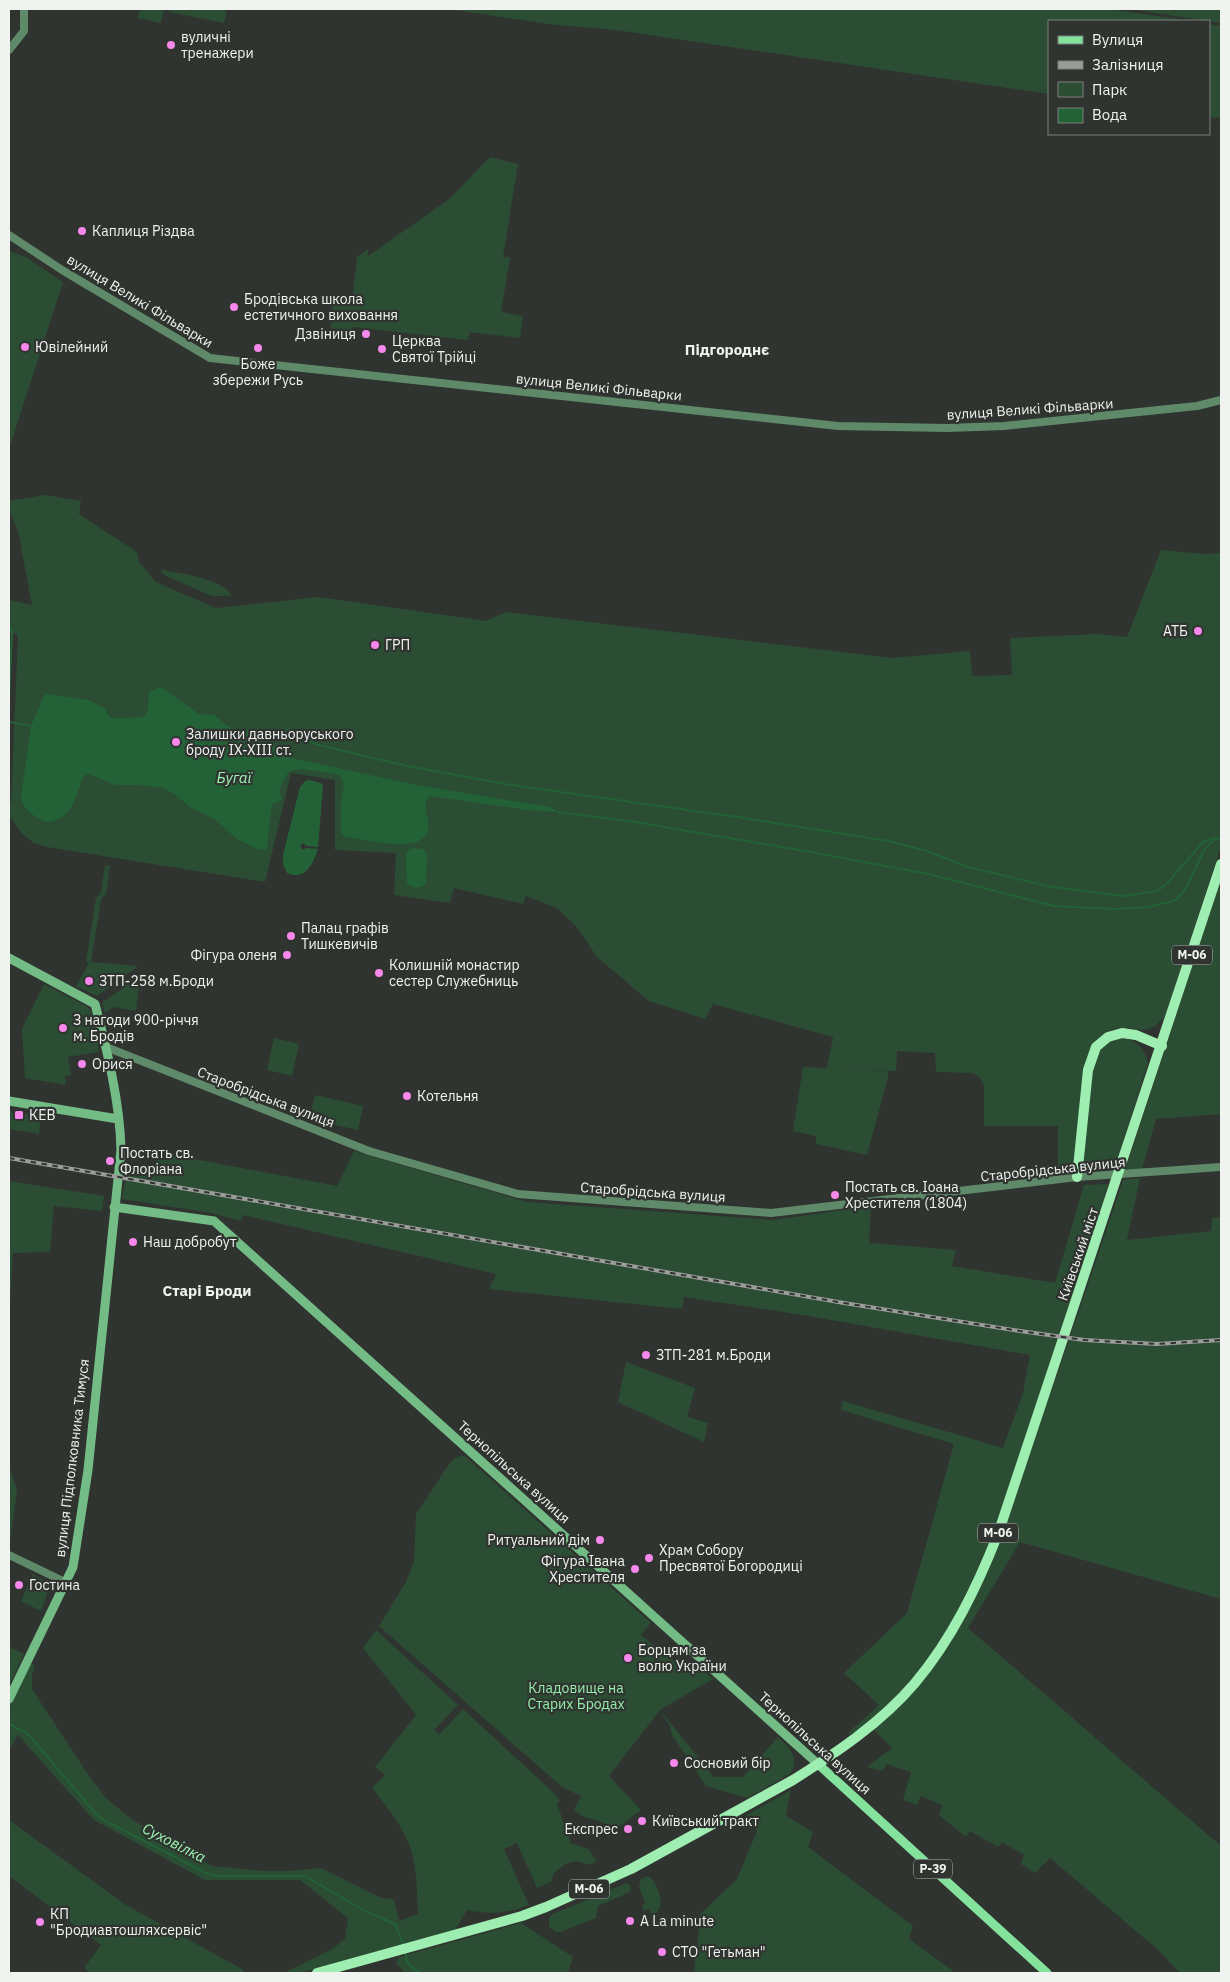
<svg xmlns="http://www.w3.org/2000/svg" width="1230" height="1982" font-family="'IBM Plex Sans',sans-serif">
  <rect width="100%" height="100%" fill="#303430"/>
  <path fill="#2b4d33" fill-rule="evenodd" d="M140,9h24l-3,14 -23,-5z
    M170,9h57l-3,14 -55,-11z
    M448,9h661l81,12h-141v73l-433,-64 -60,-5z
    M1129,9h92v14z
    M1209,24l12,2v92l-12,-1z
    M490,157l28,7 -15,93 7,1 -9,54 22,4 -3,22 -50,-6 -2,8 -115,-13 -1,4 -21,-3 2,-26 19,3 5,-48 11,-8v7l80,-56z
    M9,251l17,6 37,25 -54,167z
    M45,495l36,6 -2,13 58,38 2,10 17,20 60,26 102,-11 168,24 20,-9 385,46 79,-7 2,25 40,-1 -2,-37 87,-4 30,3 34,-87 44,4 16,-1v293l-56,170c-20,25 -29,7 -51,13 -6,2 -12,7 -17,11l-26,133 -13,2v-49h-74v-40l-4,-9 -8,-4 -36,-1 -1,-19 -38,-2 -1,20 -57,-3 49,3v6l-21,78 -51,-11v-8l-23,-5 10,-64 24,1 6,-31 -120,-33 -8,15 -56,-18 -52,-44 -20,-30 -20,-19 -31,-12 -3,8 -69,-16 -4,15 -56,-8 2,-42 -61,-3v-70l-44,-7 -26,109 -218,-35 -13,-4 -12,-9 -13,-19v-12h2l7,-167 -9,-7v-29l23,5 -14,-74 -9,-21v-9zM149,692l29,9 18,12 -145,12 59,-7 33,-1 4,-5z
    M162,570c18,3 60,8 70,26h-20l-44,-19 -7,-5z
    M105,865l5,1 -4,28 -5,5 -10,63 47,4 -41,30 -21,-10 13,-23 -3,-1 10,-64 5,-5z
    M1221,879v235l-65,5 -14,50 -17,1z
    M143,973l-3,3 -4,35 -23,-4 -8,6 -3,-10z
    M44,984l42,22c12,9 11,32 13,46l-31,5 3,18 -6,1 1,9 -41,-7 -3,-49z
    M274,1038l25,6 -7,32 -25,-6z
    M1117,1038c18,0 27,8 31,25l-34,106 -22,1 -8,-9c2,-28 2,-86 15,-109 3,-6 12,-12 18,-14z
    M315,1095l48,11 -5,24 -49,-11z
    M9,1111l32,6 -2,17 -30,-5z
    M354,1151l173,51 246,18 98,-14 -2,37 87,7 -4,16 103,17 29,-98 24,-1c-17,57 -37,112 -55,169 -38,119 -69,254 -159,346 -12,12 -27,29 -44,35l-2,-1 31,-28 -35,-32 63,-60 47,-169 -113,-34 2,-9 160,47 20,-55 7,-38 -227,-40 -119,-18 -2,12 -193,-20 7,-15 -253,-59 -2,6 -30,-8 -89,-14 4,-25 27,3 4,-25 180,34z
    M1140,1178l-13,62 84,-9 1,-13 9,-1v382l-201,-57 -52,86 253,218v127h-41l-23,-24 -107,-91 -15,15 -14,-9 3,-9 -22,-13 -4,5 -28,-16 -4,6 -27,-22 3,-10 -21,-9 -4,9 -14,-5 8,-28 -24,-8 -5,7 -15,-4 25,-19 -19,-19 73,-82 82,-192 36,-100 59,-175z
    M9,1181l95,15 -2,15 -48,-5 -4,46 -37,1 -4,68z
    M626,1362l69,26 -8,29 21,6 -4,19 -86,-40z
    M460,1456h5l186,167 -10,12 47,38 9,-9 16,15 -53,31 54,67h29l35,-40c12,11 23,22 12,37l-43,24 -41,-12 -34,-51 -2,-9 -10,-16 -51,66 32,34 -28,21c-10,-14 -28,-9 -39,-21l7,-14 -19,-9 -183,-161 27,-44 8,-21 2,-47 33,-50 6,-6z
    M9,1466l8,24 -8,58z
    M33,1574l10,6 5,11 -7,20 -20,-10z
    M376,1630l82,75 -24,25 6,4 23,-25 92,85 5,7 -3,3 14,39 17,6 9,12 -8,4 -12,-4 -12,3 -11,9 -3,9 -14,6 -20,-45 -13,6 25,56c-20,8 -40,10 -62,5l-12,20 -131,37 -26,6h-14l48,-24 13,-10 3,-21 -48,-38h-95l-111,-60 -76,-85 -9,15v-42l21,-45 5,2 -3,11v13l55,84 19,25 25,21 81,47 51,5h27l31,-3 60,30 13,1 5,22 19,-7c-1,-16 -1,-32 -3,-47 -4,-31 -24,-55 -43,-79l13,-13 -10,-8 41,-52 -53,-67z
    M9,1647l15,7 -15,32z
    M791,1790l-5,26 27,16 -5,15 105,79 -4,13 47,34h-262l5,-42 -5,-11 43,-41 20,-48 -12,-15z
    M9,1820l117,85 114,63 6,5h-156l-6,-5 17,-23 -92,-69z
    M648,1876c8,5 15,22 12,31 -1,4 -5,7 -8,10l-3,-8 -5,2 -2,-6 3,-2 -6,-16 2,-8z
    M627,1883l4,3 -1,6 -32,14 -2,12 -35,14h-5l-7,-5v-9l4,-4z
    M521,1923l52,34 -5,16h-163l-9,-10 3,-6z"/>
  <path fill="#236237" d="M161,687l38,27 15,1 15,12 12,5 10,-3 8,2 8,9 21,17 123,27 139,23 8,5 -31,-2 -97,-14c-9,9 -3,15 -2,25 7,38 -63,18 -82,16l-5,-4v-26l1,-14 2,-4 -2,-11 -3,-3c-10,-2 -44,-10 -51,-2 -4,4 -6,12 -9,18l3,6 -1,3 -8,4 -2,6 -4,38 -3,2 -7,-1 -20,-10 -23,-20 -24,-12 -17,-14 -10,-5 -24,-3h-23l-28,-11 -4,2c-10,21 -10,44 -38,46 -11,-5 -24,-13 -25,-25l10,-71 13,-30 3,-2 42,6 15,8 6,10 33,-1 4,-5 2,-20z
    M309,780l12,3 2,3 -5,61 -11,-1 -4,-3 -3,3 3,4 3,-2 12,1c-5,15 -13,32 -31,24l-4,-9v-9l17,-68 5,-6z
    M413,848l10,1 4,5 -1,30c-6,5 -13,4 -19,0l-1,-28 2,-6z"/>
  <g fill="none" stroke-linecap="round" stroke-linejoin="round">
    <path stroke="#236237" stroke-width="2" d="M9,625l3,7 -3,66
      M9,722l22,4
      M288,728l27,16 92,22 98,18 239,34 144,23 39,10 38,15 82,20 76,10 35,-5 11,-10 35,-40 12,-3
      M558,812l77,10 176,30 117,22 126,32 60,3 34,-2 26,-6 7,-6 6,-9 17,-36 12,-12 5,2
      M9,1724l19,10 69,81 7,5 102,53 12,3h87l60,35 30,13 8,20
      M405,1951l2,11 12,11"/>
    <path stroke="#5f8a69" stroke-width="8" d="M9,50l15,-19v-22
      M9,235l53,35 148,88 628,68 109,2 57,-2 193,-20 24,-6
      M106,1047l263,104 149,43 253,19 306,-36 144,-10
      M9,1555l56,27"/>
    <path stroke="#74bc86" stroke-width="9" d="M9,958l86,46c12,46 25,98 26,146l-33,320 -15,97 -64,132
      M9,1101l109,18
      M114,1207l100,14 604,543"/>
    <path stroke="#84e29d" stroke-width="9" d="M818,1764l229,209"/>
    <path stroke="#9eeeb2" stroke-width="10" d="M1077,1177l11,-107 8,-23 12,-10 14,-4 14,2 26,11
      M317,1973l205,-57 24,-9 85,-38 162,-89c43,-27 88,-57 122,-97 37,-44 62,-96 83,-149l223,-670"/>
    <g stroke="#9a9d9a" stroke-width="4">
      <path id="rail" d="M9,1158l835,145 176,28 64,9 36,2 37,2 64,-4"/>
    </g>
    <use href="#rail" stroke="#303430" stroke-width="2" stroke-dasharray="5.5" stroke-linecap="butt"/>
  </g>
  <g fill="#f788eb" stroke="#303430" stroke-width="2">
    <circle cx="171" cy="45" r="5"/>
    <circle cx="82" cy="231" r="5"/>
    <circle cx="234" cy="307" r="5"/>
    <circle cx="366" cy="334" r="5"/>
    <circle cx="25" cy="347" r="5"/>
    <circle cx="258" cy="348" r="5"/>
    <circle cx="382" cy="349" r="5"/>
    <circle cx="1198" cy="631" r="5"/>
    <circle cx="375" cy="645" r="5"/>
    <circle cx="176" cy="742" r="5"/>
    <circle cx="291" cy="936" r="5"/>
    <circle cx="287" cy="955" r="5"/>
    <circle cx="379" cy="973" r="5"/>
    <circle cx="89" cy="981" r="5"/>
    <circle cx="63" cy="1028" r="5"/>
    <circle cx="82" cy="1064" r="5"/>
    <circle cx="407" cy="1096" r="5"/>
    <rect x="14" y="1110" width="10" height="10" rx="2.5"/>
    <circle cx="110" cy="1161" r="5"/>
    <circle cx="835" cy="1195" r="5"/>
    <circle cx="133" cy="1242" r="5"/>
    <circle cx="646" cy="1355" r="5"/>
    <circle cx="600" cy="1540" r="5"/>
    <circle cx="649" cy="1558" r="5"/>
    <circle cx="635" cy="1569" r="5"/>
    <circle cx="19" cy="1585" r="5"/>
    <circle cx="628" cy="1658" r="5"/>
    <circle cx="674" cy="1763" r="5"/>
    <circle cx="642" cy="1821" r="5"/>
    <circle cx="628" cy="1829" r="5"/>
    <circle cx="630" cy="1921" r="5"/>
    <circle cx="40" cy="1922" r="5"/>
    <circle cx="662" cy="1952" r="5"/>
  </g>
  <g text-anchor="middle" stroke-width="4.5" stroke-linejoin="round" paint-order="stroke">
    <g fill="#303430" stroke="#b6bab6" stroke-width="1">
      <rect x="1172" y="945.5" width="40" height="19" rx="4"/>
      <rect x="978" y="1523.5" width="40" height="19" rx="4"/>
      <rect x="914" y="1859.5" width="38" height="19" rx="4"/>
      <rect x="569" y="1879.5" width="40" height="19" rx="4"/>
    </g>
    <g font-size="12" font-weight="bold" fill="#f0f3f0">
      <text x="1192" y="959">М-06</text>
      <text x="998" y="1537">М-06</text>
      <text x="933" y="1873">Р-39</text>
      <text x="589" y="1893">М-06</text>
    </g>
    <g font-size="14" fill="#f0f3f0" stroke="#303430" text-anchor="start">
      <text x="181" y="42">вуличні<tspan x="181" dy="16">тренажери</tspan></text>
      <text x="92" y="236">Каплиця Різдва</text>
      <text x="244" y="304">Бродівська школа<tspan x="244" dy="16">естетичного виховання</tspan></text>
      <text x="356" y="339" text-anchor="end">Дзвіниця</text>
      <text x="392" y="346">Церква<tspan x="392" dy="16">Святої Трійці</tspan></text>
      <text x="35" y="352">Ювілейний</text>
      <text x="258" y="369" text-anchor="middle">Боже<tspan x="258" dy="16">збережи Русь</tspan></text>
      <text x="1188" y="636" text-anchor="end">АТБ</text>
      <text x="385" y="650">ГРП</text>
      <text x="186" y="739">Залишки давньоруського<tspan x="186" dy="16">броду IX-XIII ст.</tspan></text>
      <text x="301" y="933">Палац графів<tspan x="301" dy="16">Тишкевичів</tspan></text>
      <text x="277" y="960" text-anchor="end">Фігура оленя</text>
      <text x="389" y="970">Колишній монастир<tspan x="389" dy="16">сестер Служебниць</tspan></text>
      <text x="99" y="986">ЗТП-258 м.Броди</text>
      <text x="73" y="1025">З нагоди 900-річчя<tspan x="73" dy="16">м. Бродів</tspan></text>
      <text x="92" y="1069">Орися</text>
      <text x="417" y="1101">Котельня</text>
      <text x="29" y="1120">КЕВ</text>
      <text x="120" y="1158">Постать св.<tspan x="120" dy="16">Флоріана</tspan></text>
      <text x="845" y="1192">Постать св. Іоана<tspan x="845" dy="16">Хрестителя (1804)</tspan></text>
      <text x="143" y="1247">Наш добробут</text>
      <text x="656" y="1360">ЗТП-281 м.Броди</text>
      <text x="590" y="1545" text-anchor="end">Ритуальний дім</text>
      <text x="659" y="1555">Храм Собору<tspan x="659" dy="16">Пресвятої Богородиці</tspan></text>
      <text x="625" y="1566" text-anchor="end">Фігура Івана<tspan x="625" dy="16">Хрестителя</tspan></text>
      <text x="29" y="1590">Гостина</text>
      <text x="638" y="1655">Борцям за<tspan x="638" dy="16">волю України</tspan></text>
      <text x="684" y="1768">Сосновий бір</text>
      <text x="652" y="1826">Київський тракт</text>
      <text x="618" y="1834" text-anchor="end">Експрес</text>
      <text x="50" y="1919">КП<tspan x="50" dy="16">"Бродиавтошляхсервіс"</tspan></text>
      <text x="640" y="1926">A La minute</text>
      <text x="672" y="1957">СТО "Гетьман"</text>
    </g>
    <g font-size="14" fill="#f0f3f0" stroke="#303430">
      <text transform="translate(140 301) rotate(31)" y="5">вулиця Великі Фільварки</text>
      <text transform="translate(599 387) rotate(6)" y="5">вулиця Великі Фільварки</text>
      <text transform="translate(1030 409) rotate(-4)" y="5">вулиця Великі Фільварки</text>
      <text transform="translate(266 1097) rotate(21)" y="5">Старобрідська вулиця</text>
      <text transform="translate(1053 1169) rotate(-6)" y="5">Старобрідська вулиця</text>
      <text transform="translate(653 1192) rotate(4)" y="5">Старобрідська вулиця</text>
      <text transform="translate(1078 1254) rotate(-71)" y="5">Київський міст</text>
      <text transform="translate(72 1458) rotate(-83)" y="5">вулиця Підполковника Тимуся</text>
      <text transform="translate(514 1472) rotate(42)" y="5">Тернопільська вулиця</text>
      <text transform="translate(815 1743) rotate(42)" y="5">Тернопільська вулиця</text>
    </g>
    <g font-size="14" fill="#94ecaa" stroke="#303430">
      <text x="576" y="1693">Кладовище на<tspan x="576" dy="16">Старих Бродах</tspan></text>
    </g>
    <g font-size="15" font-weight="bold" fill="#f0f3f0" stroke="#303430">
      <text x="727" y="355">Підгороднє</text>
      <text x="207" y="1296">Старі Броди</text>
    </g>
    <g font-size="15" font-style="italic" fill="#9df6b3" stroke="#303430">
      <text x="234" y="783">Бугаї</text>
      <text transform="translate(174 1843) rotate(27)" y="5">Суховілка</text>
    </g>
  </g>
  <rect width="1230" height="1982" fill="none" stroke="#f0f3f0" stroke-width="20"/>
  <rect x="1048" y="20" width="162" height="115" fill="#303430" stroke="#7d807d"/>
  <rect x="1058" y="36" width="25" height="8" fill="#84e29d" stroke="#7d807d"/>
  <text x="1092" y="45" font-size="15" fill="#f0f3f0">Вулиця</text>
  <rect x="1058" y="61" width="25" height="8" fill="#9a9d9a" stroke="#7d807d"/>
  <text x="1092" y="70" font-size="15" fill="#f0f3f0">Залізниця</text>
  <rect x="1058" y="82" width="25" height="15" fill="#2b4d33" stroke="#7d807d"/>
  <text x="1092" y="95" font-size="15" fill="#f0f3f0">Парк</text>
  <rect x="1058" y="108" width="25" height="15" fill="#236237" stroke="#7d807d"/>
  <text x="1092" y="120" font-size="15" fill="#f0f3f0">Вода</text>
</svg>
